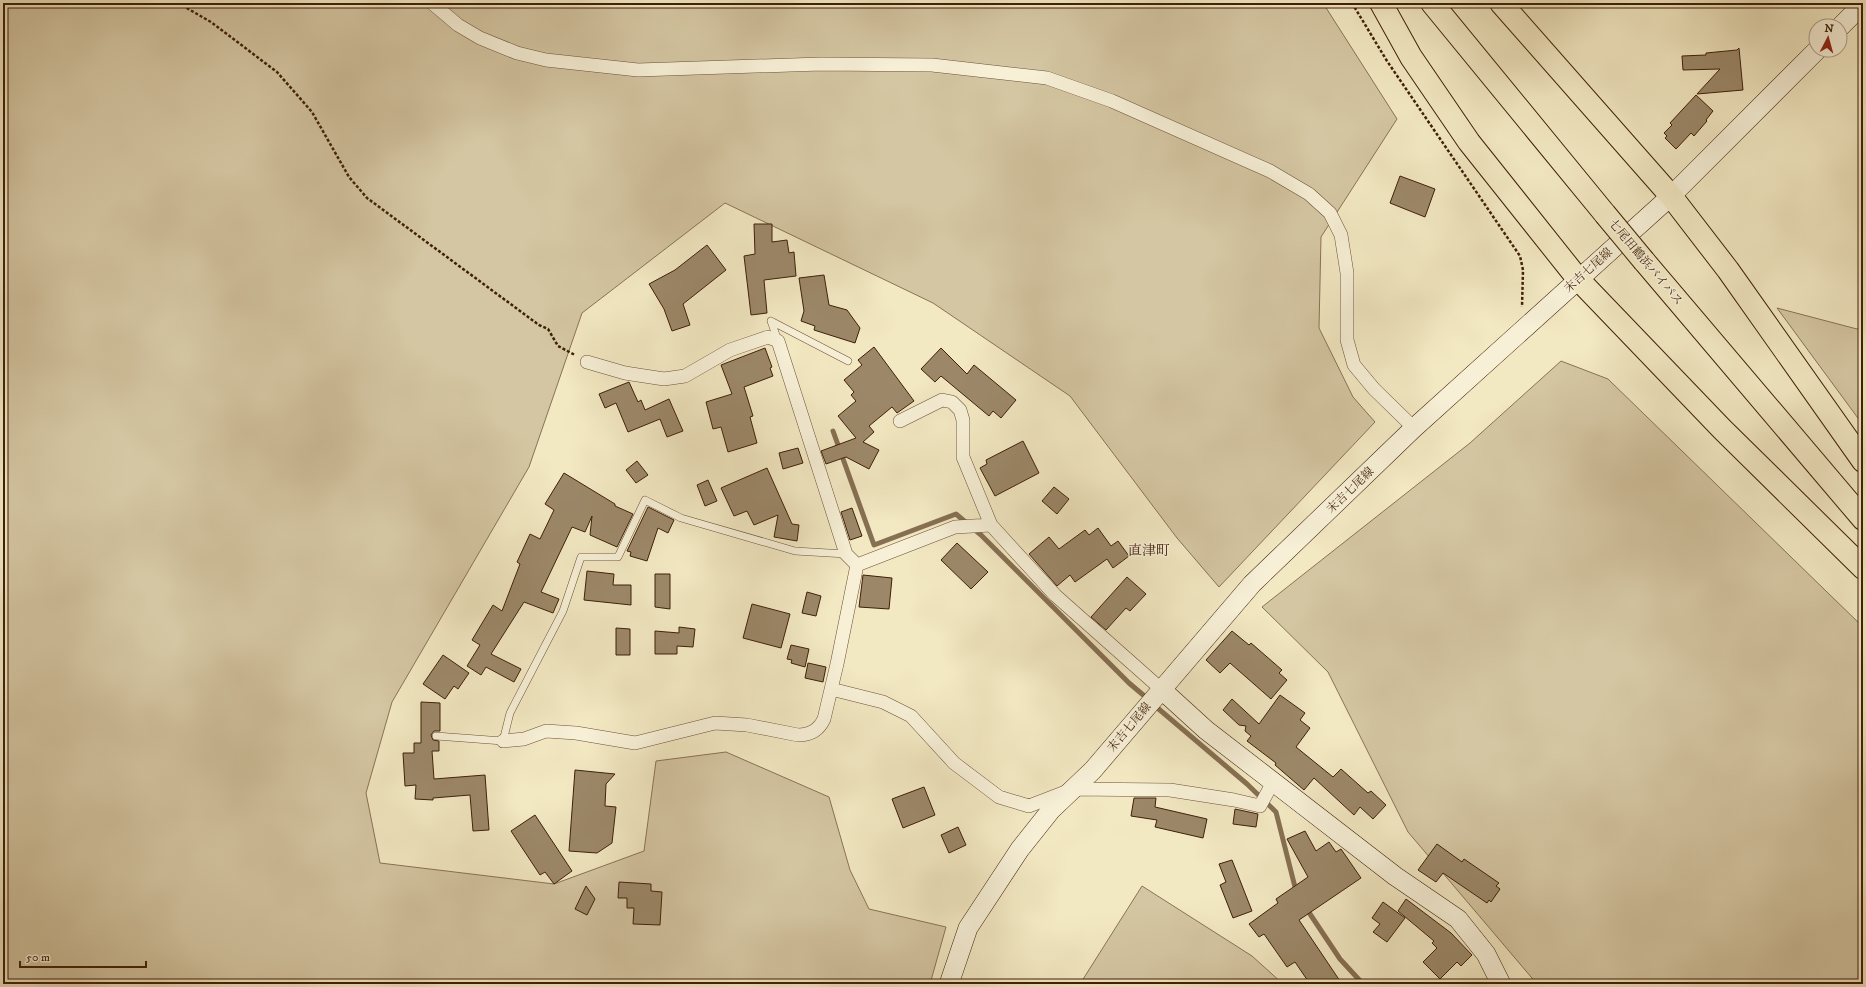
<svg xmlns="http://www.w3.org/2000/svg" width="1866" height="987" font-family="'IM FELL DW Pica','Noto Serif JP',serif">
  <rect width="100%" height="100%" fill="#f2e8c2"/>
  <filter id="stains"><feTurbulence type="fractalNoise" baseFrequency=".005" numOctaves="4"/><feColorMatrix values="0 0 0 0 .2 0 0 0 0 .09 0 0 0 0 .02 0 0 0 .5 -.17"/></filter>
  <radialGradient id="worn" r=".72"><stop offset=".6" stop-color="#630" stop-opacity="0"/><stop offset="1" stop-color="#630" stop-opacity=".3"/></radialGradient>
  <path fill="#d4c6a2" stroke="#8a7255" d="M3,3h1320l74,116 -76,118 -2,91 34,69 22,25 -156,165 -42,-49 -107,-142 -137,-93 -208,-100 -143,110 -53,154 -137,235 -26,91 14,70 174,21 90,-33 12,-90 70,-9 103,45 21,73 19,39 77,18 -16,57h-927z
    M1777,308l80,21 6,-5v101z
    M1561,361l47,18 255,248v357h-326l-129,-152 -80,-160 -66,-65 208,-164z
    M1142,886l110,70 31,28h-203z"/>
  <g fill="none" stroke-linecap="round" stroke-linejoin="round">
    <path stroke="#866f52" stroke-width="5" d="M833,431l41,114 82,-31 25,21 148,148 19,16
      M1154,705l93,79 29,28 20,79
      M1306,908l34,51 23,25"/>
  </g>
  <path fill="#9c8869" stroke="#3f1f08" d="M1739,48l4,42 -46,4 23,-25 -37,1 -1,-14 24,-1v-2l31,-3z
    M1696,95l17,16 -7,9 1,1 -13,15 -3,-3 -15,16 -11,-11 2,-2 -3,-3 8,-8 -2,-2z
    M1400,176l35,13 -10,28 -35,-14z
    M754,224h18v18l15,-2 2,13 5,-1 2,24 -32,4 3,33 -16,2 -7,-59 11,-2z
    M707,245l19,25 -43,34 7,21 -18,6 -8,-22 -15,-25 26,-14z
    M824,275l5,30 18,5 13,18 -5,15 -41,-13 1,-4 -14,-5 3,-10 -5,-33z
    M874,347l40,54 -17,12 -5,-6 -23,19 5,6 -11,10 16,8 -10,19 -23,-12 -20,7 -5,-13 35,-13 -18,-22 18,-15 -5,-6 3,-3 -10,-12 18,-15 -4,-5z
    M765,348l7,19 -2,1 3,8 -29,11 9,29 -3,1 7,26 -29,9 -7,-25 -8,2 -7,-27 26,-8 -11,-29z
    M941,348l26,26 7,-9 42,35 -15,18 -8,-7 -4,5 -48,-40 -6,6 -14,-13z
    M629,382l9,20 3,-2 4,10 24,-11 14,32 -16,6 -7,-18 -32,13 -12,-29 -11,5 -6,-14z
    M1023,441l16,32 -44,23 -15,-28 7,-4 -1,-4z
    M798,448l5,15 -20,6 -4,-16z
    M637,461l11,14 -12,8 -10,-13z
    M767,468l25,56 7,1 -2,16 -23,-4 4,-22 -24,10 -7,-14 -13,5 -13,-28z
    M564,473l51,31v2l18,8 -16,33 -27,-12 2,-19 -7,16 -13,-5 -31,65 18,7 -6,14 -29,-11 -33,52 30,15 -7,13 -28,-15 -5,8 -14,-9 13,-21 -8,-5 21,-35 9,6 18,-47 -3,-2 13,-28 10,5 14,-29 -9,-6z
    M708,480l9,21 -12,5 -8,-21z
    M1054,487l15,12 -12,15 -15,-13z
    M648,507l26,13 -6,13 -10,-5 -11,33 -17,-5 1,-4 -4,-1z
    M852,508l10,28 -12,4 -9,-28z
    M1098,528l13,18 7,-5 11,15 -16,12 -6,-9 -32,23 -5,-7 -13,11 -28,-32 20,-17 10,12 26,-19 4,5z
    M957,543l31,29 -17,17 -30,-29z
    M587,571l27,3 -1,11h18v20l-47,-5z
    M655,574h15v35l-15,-2z
    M863,575l29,3 -3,31 -30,-2z
    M1127,577l19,17 -16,17 -4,-3 -20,22 -15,-13z
    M807,592l14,4 -5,20 -14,-3z
    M752,604l38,10 -9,34 -38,-10z
    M679,627l16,2 -2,18 -16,-1v8h-22v-23l24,2z
    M616,628l14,1v26h-14z
    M1232,631l17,14 2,-2 31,27 -3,3 8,7 -16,19 -41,-36 -10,10 -14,-13z
    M791,645l18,4 -4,18 -14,-4 1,-3 -5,-1z
    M443,655l26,18 -11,16 -4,-3 -9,13 -22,-15z
    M808,663l18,4 -3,15 -18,-4z
    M1280,695l25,18 -5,7 10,8 -14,19 37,30 8,-8 27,24 3,-2 15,14 -13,14 -13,-12 -6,8 -40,-37 -10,12 -29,-25 1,-2 -29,-22 4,-5 -6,-5 1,-5 -7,-1 -16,-15 9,-11 27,25z
    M421,702l19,1v28h-6l-3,4 2,5 6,1v10h-7l2,28 51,-4 4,55 -16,1 -3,-36 -37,3v2l-18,-1 1,-14 -11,1 -2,-33h11v-10h7z
    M575,770l40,4 -9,10 -1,22 11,1 -4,36 -15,10 -28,-2z
    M924,787l11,28 -32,13 -11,-29z
    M1134,798h22l-1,9 52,12 -4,19 -48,-11 2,-7 -26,-4z
    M1235,809l23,5 -2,13 -23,-3z
    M535,815l37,56 -18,13 -9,-12 -5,3 -29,-44z
    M958,827l8,18 -17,8 -8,-18z
    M1305,831l11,20 13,-9 7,10 5,-3 20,29 -62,42 43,64h-32l-15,-22 -8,5 -23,-33 -5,3 -10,-13 29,-21 -2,-4 32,-22 -21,-38z
    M1437,844l25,18 2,-3 35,24 -3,3 4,3 -9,13 -2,-2 -2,3 -44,-30 -7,9 -18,-12z
    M1232,860l20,51 -19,7 -13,-33 6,-3 -7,-18z
    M619,882l32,2v7l11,1 -2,33 -27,-1 1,-16h-7v-10h-9z
    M586,886l9,13 -8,16 -12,-6z
    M1406,899l45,34 21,22 -11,11 -4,-4 -17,17 -17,-17 14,-14 -5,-5 2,-2 -36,-30z
    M1383,902l22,16 -18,24 -14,-10 7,-8 -8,-6z"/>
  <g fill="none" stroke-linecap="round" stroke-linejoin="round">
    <g stroke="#6c5136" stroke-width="8">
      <path id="lane" d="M771,321l77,40
        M771,321l7,20
        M436,736l67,5 7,-28 53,-102 18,-54h37l27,-57 36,18 114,33 51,3"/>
    </g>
    <g stroke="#6c5136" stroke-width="14">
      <path id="street" d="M432,3l26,22 22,13 37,15 29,7 92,10 183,-6 111,1 115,13 65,23 158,70 39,23 21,19 11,22 6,38v67l7,25 20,24 40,39
        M587,362l38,11 39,6 21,-3 45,-26 38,-13 10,4 68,213 11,11
        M900,421l42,-21 10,2 8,8 3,10v37l28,68 64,70 106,94
        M831,689l52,13 28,14 43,47 45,34 30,9 44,-17 97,1 64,10 26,6 13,-24
        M503,741l21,-2 22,-8 30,2 59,10 80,-20 32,2 51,10c12,0 21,-5 26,-16l13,-55 20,-99 98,-38 36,-2"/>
    </g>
    <g stroke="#3f1f08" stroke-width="20">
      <path id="secondary" d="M1840,27l23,-23
        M1161,689l45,41 189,146 63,43 28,35 15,30
        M949,984l19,-56 52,-79 31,-39 42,-40 159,-186 162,-156 257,-232 146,-146"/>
    </g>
    <g stroke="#3f1f08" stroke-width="24">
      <path id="highway" d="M1381,3l30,54 58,85 109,137 144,150 141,139
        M1432,3l173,211
        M1501,3l170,193 57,74 135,191
        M1644,261l219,258"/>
    </g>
    <path stroke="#3f1f08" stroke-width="2.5" stroke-dasharray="3 2" stroke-linecap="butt" d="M178,3l33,19 66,50 35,40 37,65 18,21 172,127 9,4 10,17 17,9
      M1352,3l35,58 133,195 3,14 -1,37"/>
    <use href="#lane" stroke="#f7f0d7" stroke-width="7"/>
    <use href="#street" stroke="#f7f0d7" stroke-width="13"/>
    <use href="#secondary" stroke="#f7f0d7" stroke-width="19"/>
    <use href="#highway" stroke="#f2e8c2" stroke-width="22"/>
    <g stroke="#3f1f08" stroke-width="24" stroke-linecap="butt">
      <path id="highway-bridge" d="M1605,214l39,47"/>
    </g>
    <use href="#highway-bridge" stroke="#f2e8c2" stroke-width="22"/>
  </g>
  <g text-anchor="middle" stroke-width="3" stroke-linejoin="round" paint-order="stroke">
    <g font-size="12" fill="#3f1f08" stroke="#f7f0d7">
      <text transform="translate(1646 262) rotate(50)" y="4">七尾田鶴浜バイパス</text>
      <text transform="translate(1588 270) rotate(-42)" y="4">末吉七尾線</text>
      <text transform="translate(1350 490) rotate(-44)" y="4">末吉七尾線</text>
      <text transform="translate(1129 727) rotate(-50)" y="4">末吉七尾線</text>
    </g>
    <g font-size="14" fill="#3f1f08" stroke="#f7f0d7">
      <text x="1149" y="555">直津町</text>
    </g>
  </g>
  <rect width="1866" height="987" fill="none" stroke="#f2e8c2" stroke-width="16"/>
  <rect x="4" y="4" width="1858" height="979" fill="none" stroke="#3f1f08" stroke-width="2"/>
  <rect x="8" y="8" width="1850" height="971" fill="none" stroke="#3f1f08"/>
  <g transform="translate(1828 38) rotate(6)"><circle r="19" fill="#f7f0d7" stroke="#ad9c84"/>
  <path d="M0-3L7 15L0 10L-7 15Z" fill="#8f2418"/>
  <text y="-6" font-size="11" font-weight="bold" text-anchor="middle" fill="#3f1f08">N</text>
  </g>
  <path d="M20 961v6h126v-6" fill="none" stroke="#3f1f08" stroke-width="2"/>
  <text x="26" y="961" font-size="12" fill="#3f1f08" stroke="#f7f0d7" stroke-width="3" paint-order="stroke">50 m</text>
  <rect width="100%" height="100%" filter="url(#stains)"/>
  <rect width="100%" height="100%" fill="url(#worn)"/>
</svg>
